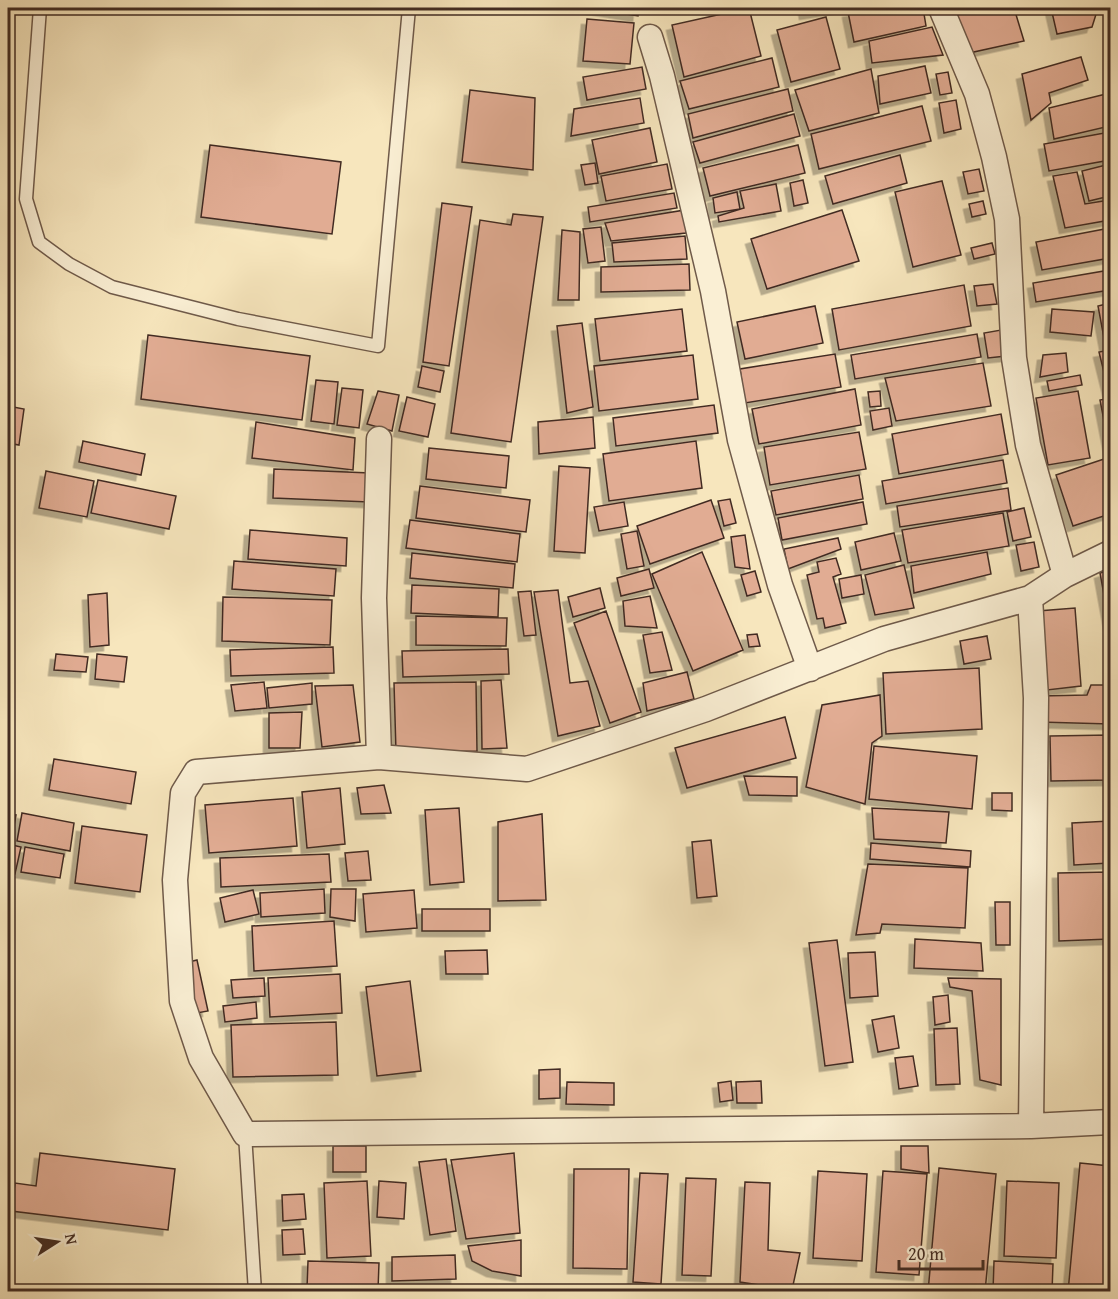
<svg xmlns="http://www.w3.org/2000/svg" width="1118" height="1299" font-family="'Gentium Book Plus',serif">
  <defs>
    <filter id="shadow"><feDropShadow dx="-5.5" dy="5.5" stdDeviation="0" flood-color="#0004"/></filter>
  </defs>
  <rect width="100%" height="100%" fill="#f7e6bd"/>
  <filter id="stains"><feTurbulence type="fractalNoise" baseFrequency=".00333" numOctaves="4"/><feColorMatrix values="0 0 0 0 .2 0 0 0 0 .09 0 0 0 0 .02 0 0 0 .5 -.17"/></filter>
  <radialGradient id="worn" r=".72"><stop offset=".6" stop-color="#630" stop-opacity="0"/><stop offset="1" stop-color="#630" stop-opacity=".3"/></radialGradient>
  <path fill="#e1ac93" stroke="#422c23" stroke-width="1.5" filter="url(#shadow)" d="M589,8h50l-1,8z
    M749,8l12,48 -77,21 -12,-52z
    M804,8h38l-37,6z
    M872,8h51l3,18 -72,16 -6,-30z
    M955,8h59l10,33 -55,12z
    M1051,8h47l-6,19 -35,7z
    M826,17l14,52 -49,13 -14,-52z
    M587,19l47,4 -4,41 -47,-3z
    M932,27l11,28 -71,8 -3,-22z
    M1081,57l7,23 -39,13 2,10 -20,17 -9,-46z
    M772,58l7,29 -90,22 -9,-28z
    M925,66l6,27 -51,11 -2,-28z
    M642,67l4,22 -59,11 -4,-23z
    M871,69l8,44 -70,18 -14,-41z
    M948,72l4,21 -12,2 -4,-21z
    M788,89l5,22 -100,27 -5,-24z
    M470,90l65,8 -2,72 -71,-8z
    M1110,93v33l-56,13 -5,-31z
    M640,98l4,25 -73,13 3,-27z
    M956,100l5,29 -17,4 -5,-30z
    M922,106l9,35 -112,28 -8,-35z
    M794,114l6,22 -100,27 -7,-21z
    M650,128l7,34 -58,12 -7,-34z
    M1110,132v28l-61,11 -5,-27z
    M210,145l131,17 -9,72 -131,-17z
    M798,145l7,28 -95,23 -7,-28z
    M900,155l7,28 -74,21 -8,-28z
    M595,163l3,20 -13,2 -4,-20z
    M667,164l5,25 -66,12 -5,-25z
    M1110,164v32l-21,5 -7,-30z
    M979,169l5,22 -16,3 -5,-22z
    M1077,172l8,32 25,-4v20l-45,8 -12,-52z
    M803,180l5,23 -14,3 -4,-23z
    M942,181l19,74 -48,12 -18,-75z
    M776,184l5,27 -62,11 -1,-6 26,-8 -4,-17z
    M737,192l3,17 -25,4 -2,-15z
    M674,193l3,15 -87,14 -2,-15z
    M983,201l3,13 -14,3 -3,-13z
    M442,203l30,4 -23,159 -26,-4z
    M685,210l1,23 -75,8 -6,-18z
    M842,210l17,51 -92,28 -16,-50z
    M513,214l30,3 -32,225 -60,-9 29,-213 31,5z
    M601,227l4,34 -17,2 -5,-34z
    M1110,228v30l-68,12 -6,-28z
    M562,230l18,2 -1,68h-21z
    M685,236l2,23 -73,3 -2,-19z
    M992,243l3,11 -21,5 -3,-11z
    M689,264l1,26 -89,2v-25z
    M1110,270v20l-74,12 -3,-19z
    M993,284l4,20 -20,2 -3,-20z
    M964,285l7,41 -132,24 -7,-41z
    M1110,303v44l-4,2 -8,-43z
    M815,306l8,37 -78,16 -8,-37z
    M682,309l5,42 -87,10 -5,-42z
    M1052,309l42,3 -3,24 -41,-4z
    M582,323l11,84 -26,6 -10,-87z
    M1001,330l5,26 -18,2 -4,-25z
    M977,334l4,23 -126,22 -4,-24z
    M148,335l162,21 -8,64 -161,-21z
    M1110,350v43h-1l-10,-41z
    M1066,353l2,19 -28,5 3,-22z
    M835,354l6,33 -96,16 -5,-34z
    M693,355l5,44 -99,12 -5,-45z
    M983,363l8,43 -95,15 -11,-43z
    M422,366l22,5 -4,21 -22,-5z
    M1080,375l2,10 -33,6 -2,-10z
    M316,380l22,2 -4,42 -23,-3z
    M342,388l21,2 -4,38 -22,-3z
    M855,389l6,36 -102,19 -7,-35z
    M378,391l21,4 -7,36 -25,-7z
    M880,391l1,15 -11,1 -2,-15z
    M1078,391l12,67 -42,7 -12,-67z
    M407,397l28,7 -7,33 -29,-6z
    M1110,398v54l-10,-52z
    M714,405l4,28 -102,13 -3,-28z
    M8,406l16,3 -5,36 -11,-2z
    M889,408l3,18 -19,4 -3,-19z
    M1001,414l7,40 -109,20 -7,-40z
    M593,417l2,31 -56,6 -1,-32z
    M256,422l99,16 -2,32 -101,-12z
    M859,432l7,37 -96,16 -6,-38z
    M83,441l62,13 -4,21 -62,-13z
    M696,441l6,47 -93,13 -6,-47z
    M429,448l80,8 -3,32 -80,-9z
    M1107,458l3,10v46l-37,12 -17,-51z
    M1003,460l4,23 -121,21 -4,-23z
    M559,466l31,2 -5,85 -31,-2z
    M274,469l96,4 -1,29 -96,-4z
    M46,471l48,10 -7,36 -48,-9z
    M859,475l4,24 -87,16 -5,-24z
    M98,480l78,16 -7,33 -78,-16z
    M420,486l110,14 -4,32 -110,-14z
    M1008,488l3,22 -111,17 -3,-21z
    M730,499l6,24 -12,3 -6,-25z
    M711,500l13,38 -74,26 -13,-38z
    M624,502l4,24 -29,5 -5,-24z
    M863,502l4,22 -85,16 -4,-22z
    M1024,508l7,29 -18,4 -6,-29z
    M1003,513l6,33 -101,17 -6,-33z
    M410,520l110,14 -3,28 -111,-14z
    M250,530l97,8 -1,28 -98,-7z
    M637,531l7,35 -17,3 -6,-35z
    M894,533l7,28 -40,9 -6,-28z
    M745,535l5,34 -15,-2 -4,-30z
    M838,538l3,11 -53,20 -4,-20z
    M1034,542l5,25 -18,4 -5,-26z
    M702,552l41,98 -50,21 -41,-97z
    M987,552l4,22 -77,19 -3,-27z
    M412,553l103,11 -2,24 -103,-10z
    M836,558l5,16 -8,3 13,46 -21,5 -2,-10 -6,1 -10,-44 12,-3 -2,-10z
    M234,561l102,8 -2,27 -102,-7z
    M904,565l10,43 -39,7 -10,-40z
    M649,569l5,19 -33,8 -4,-18z
    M1110,570v58l-10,-55z
    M755,571l6,21 -14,4 -6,-21z
    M861,575l3,19 -22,4 -3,-19z
    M412,585l87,4 -1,28 -87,-4z
    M600,588l5,20 -32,9 -5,-20z
    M558,590l12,93 18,-2 12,45 -42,10 -24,-144z
    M531,591l5,44 -12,1 -6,-44z
    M107,593l2,52 -19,2 -2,-52z
    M650,596l7,32 -32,-2 -2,-25z
    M223,597l109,3 -2,45 -108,-4z
    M1075,608l6,78 -34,4 -9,-79z
    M606,611l35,101 -31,11 -36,-100z
    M416,616l91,2 -1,28 -90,-1z
    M662,632l10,38 -22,3 -7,-38z
    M757,634l3,12 -11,1 -2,-12z
    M987,636l4,23 -27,5 -4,-23z
    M333,647l1,26 -103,3 -1,-26z
    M508,649l1,25 -106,3 -1,-26z
    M56,654l32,3 -2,15 -32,-2z
    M97,654l30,3 -3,25 -29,-3z
    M979,668l3,61 -96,5 -3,-61z
    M687,672l7,27 -47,12 -4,-28z
    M501,680l6,68 -25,1 -1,-68z
    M264,682l3,26 -32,3 -4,-26z
    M476,682l1,69 -81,1 -2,-69z
    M312,683v21l-43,4 -2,-20z
    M353,685l7,57 -38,5 -7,-61z
    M1091,685h19v39l-71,-2 1,-26 47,-1z
    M880,695l2,41 -10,7 -7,61 -59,-17 16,-82z
    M302,712l-2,36h-31v-35z
    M785,717l11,41 -109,30 -12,-40z
    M1110,735v45l-59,1 -1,-45z
    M874,746l103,10 -5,53 -103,-10z
    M54,759l82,13 -5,32 -82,-14z
    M744,776l53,1v19l-48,-1z
    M384,785l7,28 -30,1 -4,-26z
    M340,788l5,56 -38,4 -5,-56z
    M992,793h20v18l-20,-1z
    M293,798l4,48 -88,7 -4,-48z
    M459,808l5,74 -34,3 -5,-75z
    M872,808l77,4 -3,31 -72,-4z
    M22,813l52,10 -4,28 -53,-10z
    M8,814l8,1 -4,23 -4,-1z
    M542,814l4,86 -48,1v-79z
    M1110,821v42l-36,2 -2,-42z
    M82,826l65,9 -7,57 -65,-9z
    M711,840l6,56 -20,2 -5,-56z
    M871,843l100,8 -1,16 -100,-8z
    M8,844l13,3 -6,27 -7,-1z
    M25,847l39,7 -4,24 -39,-6z
    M368,851l3,29 -23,1 -3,-28z
    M329,854l2,28 -110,5 -1,-29z
    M868,864l100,4 -3,60 -83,-4 -2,9 -24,2z
    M1110,872v29h-5v11l5,-1v28l-51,2 -1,-68z
    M324,889l1,24 -64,4 -1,-24z
    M331,889h25l-1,32 -25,-4z
    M253,890l6,24 -34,8 -5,-24z
    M414,890l3,38 -51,4 -3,-38z
    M995,902h15v43h-14z
    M422,909h68v22h-68z
    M334,921l3,45 -83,5 -2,-45z
    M915,939l66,4 2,28 -69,-3z
    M837,940l16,122 -28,4 -16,-123z
    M487,950l1,24h-42l-1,-23z
    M875,952l3,44 -28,2 -2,-45z
    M197,960l11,51 -11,2 -12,-50z
    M340,974l2,39 -72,4 -2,-39z
    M264,978l1,18 -32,2 -2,-18z
    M948,978l53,1v106l-21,-5 -8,-89 -22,-4z
    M410,981l11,90 -44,5 -11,-89z
    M948,995l2,27 -15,3 -2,-28z
    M256,1002l1,16 -32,4 -2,-16z
    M894,1016l5,32 -21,4 -6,-32z
    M336,1022l2,53 -105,2 -2,-52z
    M957,1028l3,56 -24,1 -2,-56z
    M913,1056l5,30 -19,3 -4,-31z
    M560,1069v29l-21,1v-29z
    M731,1081l2,19 -13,2 -2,-19z
    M761,1081l1,22h-25l-1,-21z
    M567,1082l47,1v22l-48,-1z
    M333,1146h33v26h-33z
    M901,1146h27l1,27 -28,-4z
    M40,1153l135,16 -7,61 -157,-19 4,-28 21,3z
    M514,1153l6,80 -54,6 -15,-79z
    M446,1159l10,72 -26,4 -11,-73z
    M1080,1163l30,3v126h-42z
    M939,1168l57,6 -11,118h-57z
    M574,1169h55l-2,100 -54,-1z
    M818,1171l49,3 -5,87 -49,-3z
    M883,1171l44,3 -8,101 -43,-3z
    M640,1173l28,1 -7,110 -28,-2z
    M686,1178l30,1 -5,97 -29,-1z
    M367,1181l4,75 -44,2 -3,-75z
    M379,1181l27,2 -2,36 -27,-2z
    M1007,1181l52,2 -3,75 -52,-2z
    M745,1182l25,1 -2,67 32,3 -8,37 -52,-8z
    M304,1194l2,25 -23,2 -1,-26z
    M303,1229l2,25 -22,1 -1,-25z
    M521,1240v36l-29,-5 -20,-10 -4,-15z
    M455,1255l1,24 -64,2v-24z
    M308,1261l71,2 -1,27 -71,-2z
    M994,1261l59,3 -1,28 -59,-1z"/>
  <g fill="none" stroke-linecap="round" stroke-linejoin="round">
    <g stroke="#6f5a4a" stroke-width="15">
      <path id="lane" d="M40,8l-14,191 13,43 30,22 43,23 126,32 140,27 31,-338
        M245,1134l10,158"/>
    </g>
    <g stroke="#6f5a4a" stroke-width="27">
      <path id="street" d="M941,8l36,86 17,63 13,62 7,139 14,87 37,130
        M650,37l12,39 51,215 27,149 40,145 30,84
        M1110,553l-45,22 -35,23 -146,41 -178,70 -179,60 -148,-12 -183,15 -13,21 -8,87 7,121 19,57 44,76 786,-8 79,-4
        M1030,598l6,100 -5,428
        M379,757l-5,-159 5,-159"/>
    </g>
    <use href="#lane" stroke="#faefd4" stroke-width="12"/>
    <use href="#street" stroke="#faefd4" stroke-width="24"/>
  </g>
  <rect width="1118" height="1299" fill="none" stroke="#f7e6bd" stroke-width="30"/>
  <rect x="9" y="9" width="1100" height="1281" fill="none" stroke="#422c23" stroke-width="3"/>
  <rect x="15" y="15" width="1088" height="1269" fill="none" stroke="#422c23" stroke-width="1.5"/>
  <g transform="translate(57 1242) rotate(78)" stroke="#faefd4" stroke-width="4.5" paint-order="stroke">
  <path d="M0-4.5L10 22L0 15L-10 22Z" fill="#422c23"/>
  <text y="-9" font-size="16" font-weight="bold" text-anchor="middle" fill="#422c23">N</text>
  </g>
  <path d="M899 1260v9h84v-9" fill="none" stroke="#422c23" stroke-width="3"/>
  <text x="908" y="1260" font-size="18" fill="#422c23" stroke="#faefd4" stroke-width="4.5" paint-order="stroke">20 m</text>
  <rect width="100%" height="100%" filter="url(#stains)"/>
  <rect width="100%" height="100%" fill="url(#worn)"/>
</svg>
